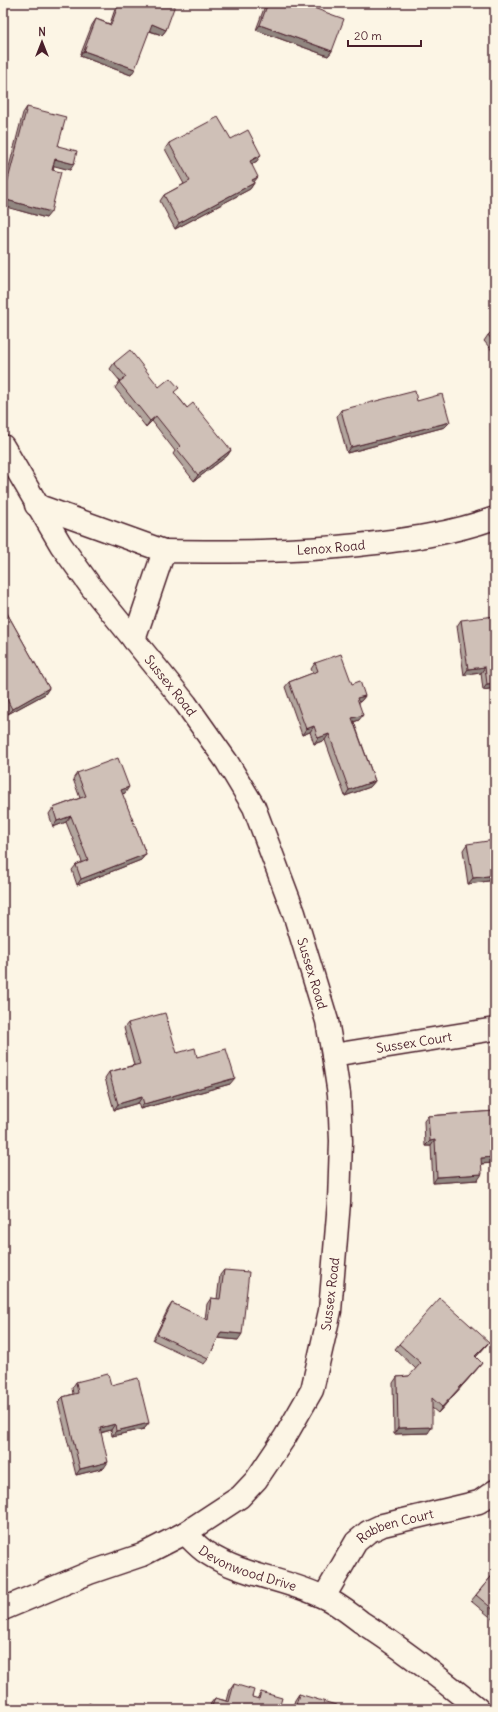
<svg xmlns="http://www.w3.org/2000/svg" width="498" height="1712" font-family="Delius,sans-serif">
  <rect width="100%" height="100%" fill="#fcf5e5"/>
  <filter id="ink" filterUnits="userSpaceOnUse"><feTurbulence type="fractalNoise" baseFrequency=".025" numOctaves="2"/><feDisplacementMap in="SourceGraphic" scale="8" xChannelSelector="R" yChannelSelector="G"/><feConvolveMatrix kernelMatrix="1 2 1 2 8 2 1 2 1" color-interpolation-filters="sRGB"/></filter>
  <g filter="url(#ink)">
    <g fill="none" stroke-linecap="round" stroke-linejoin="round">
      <g stroke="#4a1f2b" stroke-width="25">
        <g id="minor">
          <path id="s1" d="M3,446l58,99 31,43 94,116 41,58 27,45 40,106 33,108 6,34 6,39 2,47 -2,61 -9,109 -18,79 -27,47 -29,43 -16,17 -55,36"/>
          <path d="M36,505l128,46"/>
          <path id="s2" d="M134,640l30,-89c65,1 129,1 194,-6 47,-5 92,-11 137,-27"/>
          <path id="s3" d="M333,1055l162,-26"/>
          <path id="s4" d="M324,1597l32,-55 12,-10 15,-7 96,-23 16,-11"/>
          <path id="s5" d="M3,1609l86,-36 53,-18 43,-22c7,7 14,15 22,20 35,23 80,26 116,44 14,6 26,16 38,25 41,26 79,56 117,87"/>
        </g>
      </g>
      <use href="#minor" stroke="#fcf5e5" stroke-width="22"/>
    </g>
    <path fill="#b2a59d" stroke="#4a1f2b" d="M117,3h52l-3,27 -4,5 -13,-4 -18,44 -51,-19 12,-31 4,-6 14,5z
      M266,3h34l32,48 -4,5 -72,-26z
      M27,107l31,39 12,24 -16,-5 -8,53 -43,-12v-16l20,-77z
      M231,139l26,22 -5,3 2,19 -4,6 -75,40 -15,-28 4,-6 20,-11 -19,-35 4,-6z
      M495,329v25l-11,-13 4,-6z
      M114,363l45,24 16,6 12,15 44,42 -4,6 -33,25 -21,-27 2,-3 -23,-30 -6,6 -31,-39 5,-7 -10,-12z
      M417,401l33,21 -5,5 -98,26 -10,-37 4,-6z
      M3,606l46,82 -4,6 -37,20 -5,-9z
      M461,620l34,68 -12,2 -2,-17 -17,2 -7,-49z
      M315,663l37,21 13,12 -4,5 -2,1v18l-5,2 21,59 -5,6 -25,9 -20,-56 -11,4 -4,-12 -8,3 -17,-48 4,-5 24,-9 -2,-4z
      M77,773l48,20 -3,1 24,60 -5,6 -64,25 -5,-15 4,-5 6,-3 -16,-40 -13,5 -4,-13 4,-6 27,-10 -7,-19z
      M467,844l28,36 -27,4 -5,-34z
      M128,1023l49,30 20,4 33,27 -90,25 -2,-6 -24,7 -9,-32 4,-6 25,-7 -10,-37z
      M495,1111v52l-14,1 -3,16 -45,3 -2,-37h-6l-1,-25 4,-5z
      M224,1270l14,70 -20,-2 -10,21 -4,5 -51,-24 15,-31 4,-6 33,16 2,-15 4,-6 6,1 3,-24z
      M489,1342l-4,5 -9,10 2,11 -40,45 -6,-5 -4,25 -34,1 -1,-51 4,-6 12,-1 7,-7 -21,-20 4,-5z
      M76,1382l35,3 38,38 -5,6 -32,7 -1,-6 -10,3 3,35 -28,7 -18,-73 5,-5 10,-3 -1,-6z
      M495,1572v49l-24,-20z
      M234,1684l18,13 5,2 4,-7 19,13 12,4 3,-9 4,-6 36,15h-126l2,-6 4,-5 12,3 3,-11z"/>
    <path fill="#918680" stroke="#4a1f2b" d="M152,24l14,6 -4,5 -15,-5z
      M260,25l72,26 -4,5 -72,-26z
      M84,51l51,18 -4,6 -51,-19z
      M261,155l-4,6 -11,6 4,-6z
      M55,159l19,5 -4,6 -19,-5z
      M258,177l-4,5 -6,4 4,-6z
      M254,183l-4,6 -75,40 4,-6z
      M3,199l48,13 -5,6 -43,-12z
      M156,416l-4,5 -6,6 4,-6z
      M450,422l-5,5 -98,26 4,-6z
      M231,450l-4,6 -33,25 4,-6z
      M485,667l-4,6 -17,2 4,-6z
      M495,683v5l-12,2 4,-6z
      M49,688l-4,6 -37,20 4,-5z
      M365,696l-4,5 -8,3 4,-6z
      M363,715l-4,5 -11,4 4,-6z
      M314,726l-4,6 -8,3 4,-6z
      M329,734l-4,6 -11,4 4,-6z
      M375,781l-5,6 -25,9 4,-6z
      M129,787l-4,6 -8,3 4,-6z
      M71,816l-5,6 -13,5 4,-6z
      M146,854l-5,6 -64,25 4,-6z
      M495,875v5l-27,4 5,-6z
      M235,1078l-5,6 -90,25 4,-5z
      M142,1097l-4,6 -24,7 4,-6z
      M435,1140l-4,6h-6l5,-5z
      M495,1157v6l-18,1 4,-6z
      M482,1174l-4,6 -45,3 4,-6z
      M221,1332l21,2 -4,6 -21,-2z
      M489,1342l-4,5 -14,15 4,-6z
      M482,1363l-4,5 -40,45 4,-6z
      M149,1423l-5,6 -32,7 4,-5z
      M115,1424l-4,6 -16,4 5,-6z
      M432,1427l-4,6 -34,1 4,-6z
      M108,1462l-4,6 -28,7 4,-6z"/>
    <path fill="#cfc0b7" stroke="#4a1f2b" d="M119,3h50l6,2 -9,25 -14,-6 -17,45 -51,-18 12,-32 15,6z
      M268,3h32l44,16 -12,32 -72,-26z
      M27,107l39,10 -8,29 19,5 -3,13 -19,-5 -3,11 9,2 -10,40 -48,-13z
      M218,117l13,22 17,-9 13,25 -11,6 8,16 -6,3 2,3 -75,40 -15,-28 26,-14 -21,-38z
      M495,329v14l-7,-8z
      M130,350l29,37 11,-9 9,10 -5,4 13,16 6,-5 38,47 -33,25 -21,-26 3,-3 -24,-30 -6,5 -31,-39 7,-5 -12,-14z
      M415,391l2,10 25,-7 8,28 -99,25 -10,-37z
      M3,606l46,82 -37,21 -9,-17z
      M495,616v67l-8,1 -2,-17 -17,2 -7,-49z
      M341,654l11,30 8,-3 5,15 -8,2 6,17 -11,3 23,63 -26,9 -20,-56 -11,4 -4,-12 -8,3 -17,-47 29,-11 -3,-8z
      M118,758l11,29 -8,3 25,64 -65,25 -5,-14 12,-5 -17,-44 -14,5 -4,-13 33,-12 -9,-23z
      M495,840v35l-22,3 -6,-34z
      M165,1013l12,40 18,-5 2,9 29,-8 9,29 -91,26 -2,-7 -24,7 -9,-32 31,-8 -12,-41z
      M495,1111v46l-14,1 1,16 -45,3 -2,-37 -5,1 -2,-25z
      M224,1270l25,2 -7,62 -21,-2 -13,27 -51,-25 15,-31 36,17 3,-22 9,1z
      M440,1298l49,44 -14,14 7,7 -40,44 -10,-9v29l-34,1 -1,-51 12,-1 12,-13 -22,-19z
      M108,1374l3,11 27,-7 11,45 -33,8 -1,-7 -15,4 8,34 -28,7 -17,-72 15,-4 -2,-11z
      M495,1572v39l-19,-16z
      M234,1684l20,6 -2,7 7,2 2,-7 21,6 -2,7 13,4h-82l4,-11 14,4z
      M299,1694l37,11 -1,4h-40z
      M89,1703l11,6h-15z"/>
  </g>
  <g text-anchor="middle" stroke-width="4" stroke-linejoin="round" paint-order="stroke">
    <g font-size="13" fill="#4a1f2b" stroke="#fcf5e5">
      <text dy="5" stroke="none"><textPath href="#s2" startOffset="261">Lenox Road</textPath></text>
      <text dy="5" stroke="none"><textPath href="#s1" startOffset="293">Sussex Road</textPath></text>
      <text dy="5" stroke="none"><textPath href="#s1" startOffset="617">Sussex Road</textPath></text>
      <text dy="5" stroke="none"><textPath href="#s3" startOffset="82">Sussex Court</textPath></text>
      <text transform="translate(330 1294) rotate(-83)" y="5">Sussex Road</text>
      <text dy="5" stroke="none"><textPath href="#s4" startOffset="107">Rabben Court</textPath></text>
      <text dy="5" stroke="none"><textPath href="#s5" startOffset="271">Devonwood Drive</textPath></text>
    </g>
  </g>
  <rect width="498" height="1712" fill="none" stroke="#fcf5e5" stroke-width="16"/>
  <rect x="8" y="8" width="482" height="1696" fill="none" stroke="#4a1f2b" stroke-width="1.5" filter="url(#ink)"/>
  <g transform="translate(42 42)" stroke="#fcf5e5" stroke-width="3" paint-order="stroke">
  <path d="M0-3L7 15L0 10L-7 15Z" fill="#4a1f2b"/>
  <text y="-6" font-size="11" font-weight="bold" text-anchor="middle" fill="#4a1f2b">N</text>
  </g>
  <path d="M348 40v6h73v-6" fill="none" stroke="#4a1f2b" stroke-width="2"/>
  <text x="354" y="40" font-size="12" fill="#4a1f2b" stroke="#fcf5e5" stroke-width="3" paint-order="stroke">20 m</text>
</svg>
